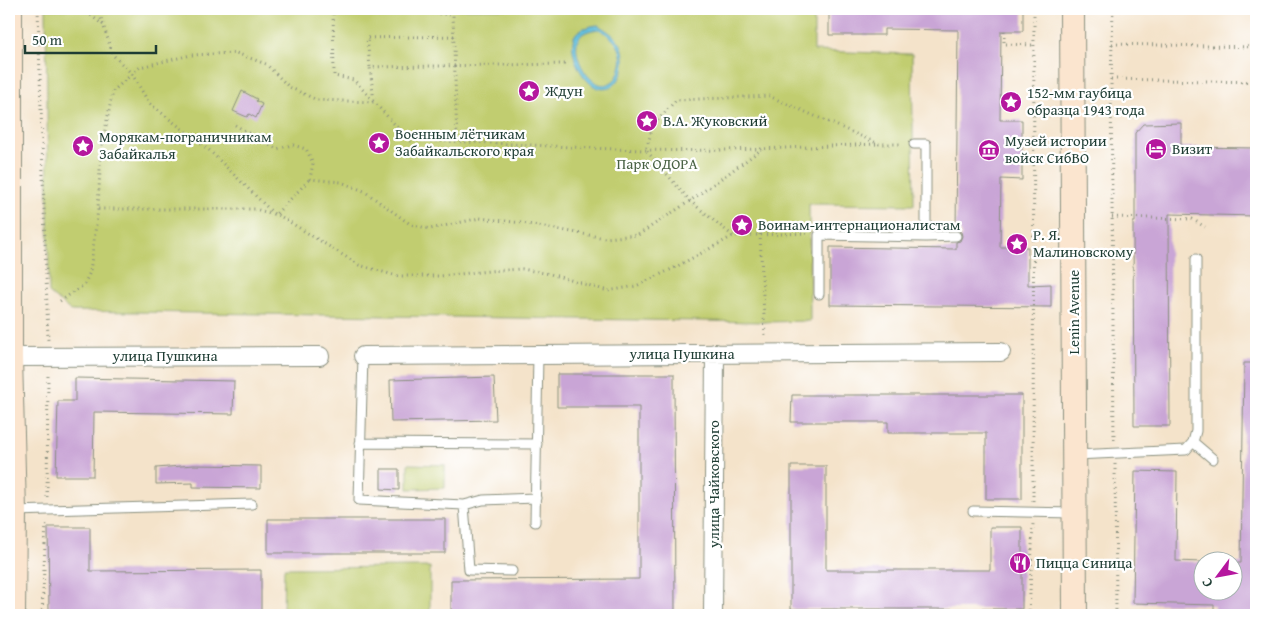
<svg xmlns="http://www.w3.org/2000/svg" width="1265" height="624" font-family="'Gentium Book Plus',serif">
  <rect width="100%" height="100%" fill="#fff"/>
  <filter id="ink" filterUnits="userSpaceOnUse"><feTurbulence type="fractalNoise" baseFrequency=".02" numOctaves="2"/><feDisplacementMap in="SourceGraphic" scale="10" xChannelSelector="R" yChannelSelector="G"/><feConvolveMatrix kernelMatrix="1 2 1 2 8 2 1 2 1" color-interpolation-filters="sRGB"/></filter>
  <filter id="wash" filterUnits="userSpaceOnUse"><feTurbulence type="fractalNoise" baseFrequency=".0096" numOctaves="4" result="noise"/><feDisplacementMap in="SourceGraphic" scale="20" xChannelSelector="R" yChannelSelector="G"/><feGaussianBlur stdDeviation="1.12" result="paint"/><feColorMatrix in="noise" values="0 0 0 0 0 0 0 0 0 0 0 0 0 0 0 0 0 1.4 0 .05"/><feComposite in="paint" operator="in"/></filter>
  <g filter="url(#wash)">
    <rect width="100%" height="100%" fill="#f4e3ca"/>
    <path fill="#c1cd6f" stroke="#708552" d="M46,9h768v42l98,3 2,151 -105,-1 1,117 -45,1 -694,-11 -22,-18z
      M408,464l37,1v23l-37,1z
      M430,567v48h-147l1,-47z"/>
    <path fill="#60bede" stroke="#407e89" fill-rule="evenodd" d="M598,25c8,5 15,9 21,17 9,11 6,38 -8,45 -23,12 -46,-36 -36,-52 4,-7 15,-9 23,-10zM599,29c14,8 25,19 22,36 -2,7 -3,13 -9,17 -20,14 -43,-29 -33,-44 4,-7 13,-8 20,-9z"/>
    <g id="blocks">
      <path fill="#c9a5d6" d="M829,9h194v22h-22l-1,89h22v60l-21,-1 -1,68h28v38l23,-1v23l-221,-2v-58l126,2v-7l4,-1 2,-5 -1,-4 -5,-2 2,-200 -74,-1v6h-55z
        M242,91l15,8 -1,2 6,3 -6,14 -7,-4 -2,3 -14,-6z
        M1181,123v24l75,1v68l-87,-2 1,212h-36l-1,-204h2v-89l8,-9z
        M1244,363h12v252h-42v-10l-81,-2 2,-132 42,1 -1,89 26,1v30h30v-29h9z
        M557,374h117l1,240h-224v-34l188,-1v-172h-82z
        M494,377l2,43 -105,2 -1,-42z
        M75,378l159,3 -1,33 -139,-2 -1,64h-37l2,-75h17z
        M792,395h230v104h-36v-66h-98v-11h-97z
        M194,465l67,1v22l-68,-1v-4l-37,1v-16z
        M791,466h35v104h164v-43h32v82h-231z
        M381,469h18v21l-18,-1z
        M268,519h177v34h-177z
        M48,527h42v44l171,-1v42l-212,1z"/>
    </g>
  </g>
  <g filter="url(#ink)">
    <use href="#blocks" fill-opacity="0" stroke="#8a907f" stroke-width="1"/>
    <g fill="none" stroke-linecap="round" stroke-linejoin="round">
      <g stroke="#8a907f" stroke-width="11">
        <path id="service" d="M914,144h12v93l30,-1
          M819,294v-59l107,2
          M363,356l-4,144 105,5 5,65 43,1
          M1193,442l20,17
          M360,443l177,1
          M1075,455l111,-5 7,-8 3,-11v-172
          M464,505l19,-5 53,-2
          M14,511l238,-7
          M973,511l100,2
          M535,522l3,-167"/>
      </g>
      <g stroke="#8a907f" stroke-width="20">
        <path id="minor" d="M363,356l638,-4
          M10,357l310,-1
          M713,615l2,-262"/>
      </g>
      <g stroke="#8a907f" stroke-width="26">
        <path id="secondary" d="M10,9v348l4,154 -1,104
          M1072,9l3,606"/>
      </g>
      <path stroke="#8a907f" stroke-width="3" stroke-dasharray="1 4" stroke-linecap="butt" d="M38,9l10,331
        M83,9l20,16
        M98,9l15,46 19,19 17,29 60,47 66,65 35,-36
        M333,9l1,67 20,4 20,22 -4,-35
        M384,9l69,6 4,126
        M1113,9l-2,70 3,362
        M1004,31v13l30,1
        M454,36l-87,2 3,29 195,-3
        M1112,44l144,3
        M1111,79l145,3
        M1034,115l19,1
        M1092,116h20
        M235,125l41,24 17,-4 13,4 7,14 -3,16 31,3 23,9 46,33 20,5 50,-11 42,5 83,15 33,-3 52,-34 72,-52
        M1112,217l80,2 13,8
        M807,233l-74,3 -59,32 -38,18 -28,5 -58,-17 -28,-5 -33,2 -49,5h-43l-38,-11 -79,-49 -25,-7h-157l3,-59 12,-59 27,-24 51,-12 45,-2 30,11 23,23 28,13 57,2 36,39c79,0 156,7 235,9 78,2 156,-3 234,-6
        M760,234l5,102
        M733,236l-43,-35 -44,-51 7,-24 23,-26 93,-4 110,48h24
        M60,301l24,-16 6,-13 8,-63
        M1115,464l1,151
        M47,497l1,-124
        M1033,501l1,-492
        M42,615l4,-94
        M1029,615l4,-91"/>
      <use href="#service" stroke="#fff" stroke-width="9"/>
      <use href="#minor" stroke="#fff" stroke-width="18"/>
      <use href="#secondary" stroke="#fbe5cf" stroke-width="24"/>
    </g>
  </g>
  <defs>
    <g id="sight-disc" transform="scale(1.125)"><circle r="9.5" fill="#b5179e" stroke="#fff"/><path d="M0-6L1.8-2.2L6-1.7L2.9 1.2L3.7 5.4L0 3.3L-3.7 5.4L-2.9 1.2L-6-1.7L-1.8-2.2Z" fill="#fff"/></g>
    <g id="hotel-disc" transform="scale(1.125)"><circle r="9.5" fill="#b5179e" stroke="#fff"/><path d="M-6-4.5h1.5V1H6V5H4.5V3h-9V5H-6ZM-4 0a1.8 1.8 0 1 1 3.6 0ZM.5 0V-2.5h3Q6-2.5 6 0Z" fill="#fff"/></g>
    <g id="museum-disc" transform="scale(1.125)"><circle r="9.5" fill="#b5179e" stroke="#fff"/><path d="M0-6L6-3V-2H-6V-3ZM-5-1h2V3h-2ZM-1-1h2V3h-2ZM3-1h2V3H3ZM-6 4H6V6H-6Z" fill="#fff"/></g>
    <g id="restaurant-disc" transform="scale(1.125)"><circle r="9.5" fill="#b5179e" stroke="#fff"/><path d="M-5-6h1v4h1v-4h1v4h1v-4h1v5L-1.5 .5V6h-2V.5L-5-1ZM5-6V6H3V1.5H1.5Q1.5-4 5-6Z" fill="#fff"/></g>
  </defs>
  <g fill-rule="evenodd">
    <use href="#sight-disc" x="529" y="91"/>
    <use href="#sight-disc" x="1011" y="102"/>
    <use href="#sight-disc" x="647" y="121"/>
    <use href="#sight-disc" x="379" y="143"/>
    <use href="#sight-disc" x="83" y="146"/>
    <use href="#hotel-disc" x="1156" y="149"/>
    <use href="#museum-disc" x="989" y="150"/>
    <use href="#sight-disc" x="742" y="225"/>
    <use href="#sight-disc" x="1017" y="244"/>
    <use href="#restaurant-disc" x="1020" y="563"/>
  </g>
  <g text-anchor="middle" stroke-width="4.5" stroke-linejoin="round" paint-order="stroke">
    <g font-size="15" fill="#1f3d34" stroke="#fff" text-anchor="start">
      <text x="545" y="96">Ждун</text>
      <text x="1027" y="98">152-мм гаубица<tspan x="1027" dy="17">образца 1943 года</tspan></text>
      <text x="663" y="126">В.А. Жуковский</text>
      <text x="395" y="139">Военным лётчикам<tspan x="395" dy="17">Забайкальского края</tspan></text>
      <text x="99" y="142">Морякам-пограничникам<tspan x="99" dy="17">Забайкалья</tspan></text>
      <text x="1005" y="146">Музей истории<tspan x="1005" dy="17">войск СибВО</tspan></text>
      <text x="1172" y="154">Визит</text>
      <text x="758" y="230">Воинам-интернационалистам</text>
      <text x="1033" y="240">Р. Я.<tspan x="1033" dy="17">Малиновскому</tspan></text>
      <text x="1036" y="568">Пицца Синица</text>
    </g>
    <g font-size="15" fill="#486143" stroke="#fff">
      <text x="657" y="169">Парк ОДОРА</text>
    </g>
    <g font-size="15" fill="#1f3d34" stroke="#fff">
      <text transform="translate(1074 312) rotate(-90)" y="5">Lenin Avenue</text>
      <text x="682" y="359">улица Пушкина</text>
      <text x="165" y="361">улица Пушкина</text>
      <text transform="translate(714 484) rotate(-90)" y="5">улица Чайковского</text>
    </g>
  </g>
  <rect width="1265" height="624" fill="none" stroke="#fff" stroke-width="30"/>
  <g transform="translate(1218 576) rotate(238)"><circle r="24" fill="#ffffff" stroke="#a5b1ae"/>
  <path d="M0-4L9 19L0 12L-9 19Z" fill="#b5179e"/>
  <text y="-8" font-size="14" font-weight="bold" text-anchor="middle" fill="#1f3d34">С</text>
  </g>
  <path d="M25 45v8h131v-8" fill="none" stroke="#1f3d34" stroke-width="2.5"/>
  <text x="32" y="45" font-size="15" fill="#1f3d34" stroke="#ffffff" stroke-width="4" paint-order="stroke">50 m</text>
</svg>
